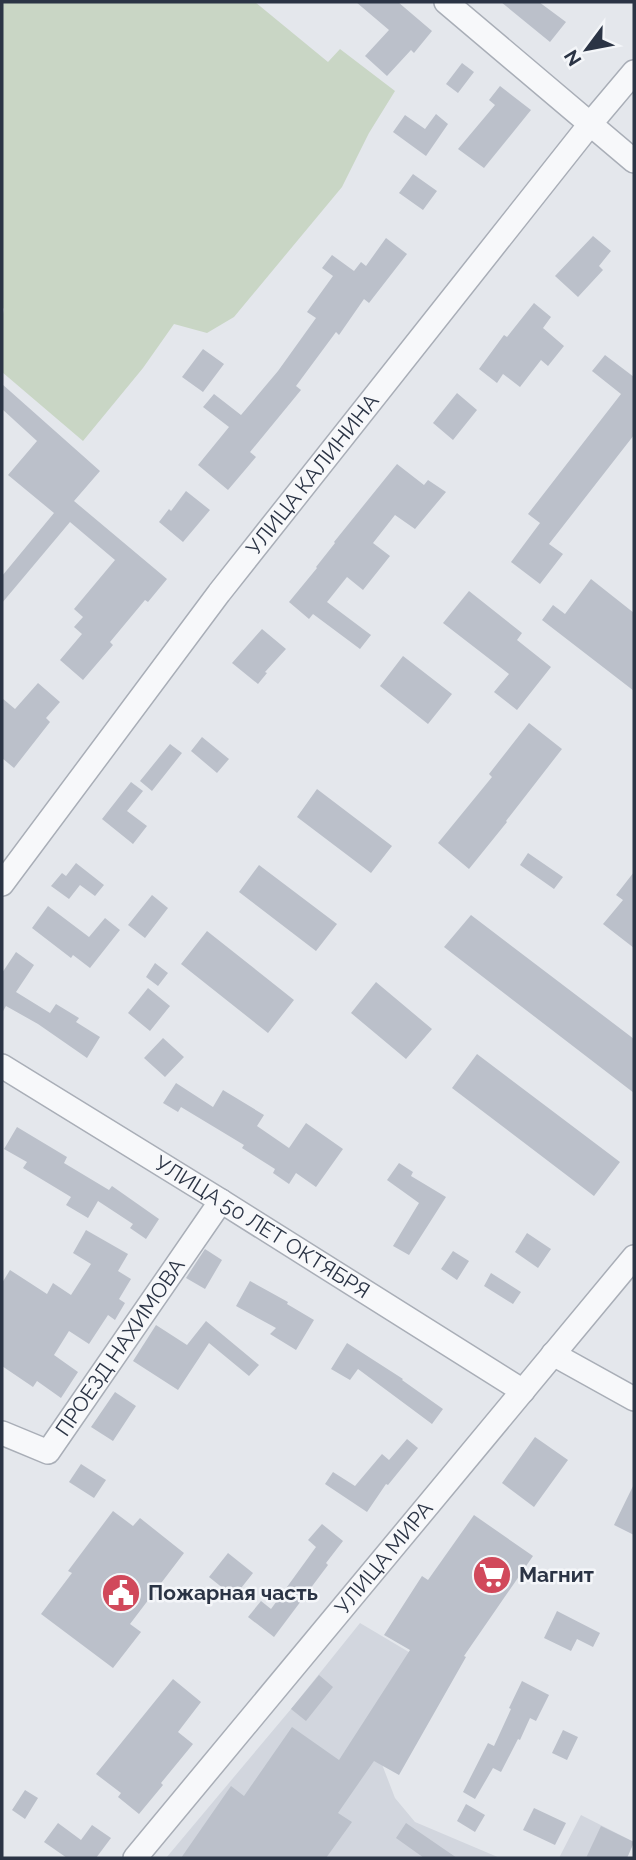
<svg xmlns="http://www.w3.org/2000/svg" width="636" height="1860" font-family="Raleway,sans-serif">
  <rect width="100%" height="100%" fill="#e4e7ec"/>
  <path fill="#d2d6de" d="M360,1623l74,44 -56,87 17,44 20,24 85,36h-334l125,-149z
    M581,1815l53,27 -7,16h-68z"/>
  <path fill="#c9d6c5" d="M2,2h253l73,60 12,-13 55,42 -26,42 -27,54 -108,130 -27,16 -33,-9 -31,44 -60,73 -81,-69v-53l2,-10 -2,-2z"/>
  <path fill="#bbc0ca" d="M356,2h42l34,29 -18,22 -3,-3 -24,26 -22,-20 24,-26z
    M501,2h38l27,20 -16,20z
    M462,63l12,9 -16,21 -12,-9z
    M500,86l31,24 -47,58 -26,-19 37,-44 -6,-5z
    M436,114l12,10 -22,32 -33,-24 12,-17 20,14z
    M413,174l24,17 -14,19 -24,-17z
    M593,236l18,15 -12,15 4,4 -25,27 -23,-21z
    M386,238l21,16 -38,49 -5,-4 -25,36 -3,-3 -40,54 5,4 -51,62 6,5 -28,33 -30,-25 31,-38 -26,-20 11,-13 27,21 37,-44 38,-53 -9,-6 26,-36 -11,-8 10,-13 22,16 7,-9 5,4z
    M534,303l17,14 -8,11 21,18 -16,20 -7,-6 -21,27 -17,-13 -6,9 -18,-14 25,-34 3,2z
    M203,349l21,15 -21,28 -21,-15z
    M605,355l29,22v58l-85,109 14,10 -23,30 -29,-22 29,-39 -12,-9 93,-120 -29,-23z
    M2,384l98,87 -26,30 93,78 -19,23 -3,-2 -35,42 3,3 -30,35 -23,-20 22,-26 -8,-7 9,-10 -9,-8 41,-49 -45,-38 -68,81v-27l52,-63 -46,-38 29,-34 -35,-32z
    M457,393l20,17 -24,30 -20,-17z
    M397,464l27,21 4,-5 18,12 -31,37 -20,-14 -22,28 17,13 -27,34 -16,-13 -20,25 44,33 -11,14 -47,-35 -4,5 -20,-17 28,-34 -1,-1 19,-24 -1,-1z
    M186,491l24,19 -27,32 -24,-20 10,-13 2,2z
    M591,579l43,34v78l-92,-71 11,-15 12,9z
    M469,591l53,42 -5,7 34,27 -34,43 -23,-18 15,-18 -66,-51z
    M262,629l24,20 -21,23 2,1 -9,11 -26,-21z
    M403,656l49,38 -24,30 -48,-38z
    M38,683l22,19 -14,16 4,4 -36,46 -12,-10v-60l13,11z
    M529,723l33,26 -56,72 1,1 -38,47 -31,-26 54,-66 -3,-3z
    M202,737l27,22 -12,14 -26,-22z
    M170,744l12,9 -30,38 -12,-10z
    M131,782l12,9 -16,20 20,15 -14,18 -31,-25z
    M317,789l75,57 -21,27 -74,-56z
    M528,853l35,24 -9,12 -34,-24z
    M76,863l28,22 -9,11 -15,-11 -11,14 -18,-13 11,-13 4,3z
    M259,865l78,59 -21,27 -77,-59z
    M634,872v76l-31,-24 20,-24 -7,-5z
    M152,895l16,13 -23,30 -17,-13z
    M48,906l41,31 16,-19 15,12 -30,38 -17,-13 -2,3 -39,-30z
    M471,915l163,124v54l-190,-146z
    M207,931l87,69 -26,33 -87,-69z
    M16,952l18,13 -18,27 34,21 6,-9 23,14 -3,4 24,15 -13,21 -49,-34 -32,-18 -4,7v-40z
    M155,963l13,10 -10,13 -12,-9z
    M376,982l56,47 -26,30 -55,-46z
    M148,988l22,18 -20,25 -22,-18z
    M163,1038l21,19 -19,20 -21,-19z
    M477,1054l143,108 -26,34 -142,-108z
    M176,1083l37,24 10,-17 41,25 -7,11 32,22 17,-25 37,26 -27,38 -20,-14 -7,11 -16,-11 2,-4 -33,-21 2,-3 -63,-38 -3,5 -15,-9z
    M17,1127l50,30 -3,6 45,27 3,-4 47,33 -13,20 -16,-11 3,-4 -35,-23 -10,17 -22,-13 5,-8 -48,-29 4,-6 -23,-13z
    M399,1163l14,9 -2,4 35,21 -37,58 -16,-9 26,-43 -32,-23z
    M86,1230l42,24 -10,17 13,8 -12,20 6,4 -10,17 -7,-5 -19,29 -20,-13 -15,24 24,17 -17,26 -24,-17 -4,6 -31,-21v-83l8,-13 37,24 6,-11 18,12 20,-31 -18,-11z
    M527,1233l24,16 -13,19 -23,-16z
    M205,1249l17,11 -17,29 -19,-11z
    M453,1251l16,10 -12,19 -16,-11z
    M491,1273l30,19 -8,12 -29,-18z
    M250,1281l38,21 -1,2 27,16 -18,30 -26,-16 6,-6 -40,-22z
    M206,1321l53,44 -10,11 -40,-33 -31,47 -45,-29 23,-36 31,20z
    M347,1343l56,36 -1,1 41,29 -11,15 -74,-55 -8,11 -19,-11z
    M115,1392l21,14 -23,35 -22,-14z
    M535,1437l33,23 -34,47 -32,-24z
    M407,1439l11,9 -30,37 -2,-1 -19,28 -42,-28 8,-12 22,14 27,-32 7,6z
    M81,1464l25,16 -12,18 -25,-16z
    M634,1484v51l-20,-10z
    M113,1511l20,15 7,-8 44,35 -54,71 11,8 -28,36 -72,-54 31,-41 -4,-2z
    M474,1515l59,41 -69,100 2,1 -67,118 -25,-14 -36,52 14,9 -26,36h-145l50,-72 13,10 48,-69 47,33 71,-110 -26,-15 38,-59 6,4z
    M322,1524l21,17 -17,22 2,2 -54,72 -26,-20 13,-16 10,8 45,-62 -8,-7z
    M228,1553l25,20 -19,24 -25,-20z
    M557,1611l43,22 -7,14 -16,-8 -6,12 -27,-13z
    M319,1675l14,12 -27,34 -15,-12z
    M173,1679l28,23 -23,30 15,12 -32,39 2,2 -24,29 -21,-17 3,-4 -25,-19z
    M522,1681l27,14 -13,26 -6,-3 -10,22 -2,-1 -17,33 -8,-4 -18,31 -12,-7 25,-49 6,3 17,-37 -2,-1z
    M563,1730l15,7 -11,23 -15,-7z
    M25,1790l13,8 -13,21 -13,-9z
    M466,1804l19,11 -10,17 -18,-11z
    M534,1808l32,15 -11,22 -32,-15z
    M58,1823l23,17 11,-15 19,13 -15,20h-29l-23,-16z
    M406,1823l51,35h-33l-28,-20z
    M601,1826l33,16 -7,16h-41z"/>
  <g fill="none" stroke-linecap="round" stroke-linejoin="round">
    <g stroke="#a9aeb7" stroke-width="26">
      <g id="minor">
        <path d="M446,2l188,159"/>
        <path id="s1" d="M2,884l217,-291 372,-470 43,-51"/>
        <path id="s2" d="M2,1066l219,135 302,190"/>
        <path d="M553,1354l81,45"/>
        <path id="s3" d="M2,1433l46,19 173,-251"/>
        <path id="s4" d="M135,1858l499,-601"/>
      </g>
    </g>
    <use href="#minor" stroke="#f7f8fa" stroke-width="23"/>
  </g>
  <defs>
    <g id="supermarket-disc" transform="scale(2.0125)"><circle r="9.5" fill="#d1495b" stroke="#f4f6f9"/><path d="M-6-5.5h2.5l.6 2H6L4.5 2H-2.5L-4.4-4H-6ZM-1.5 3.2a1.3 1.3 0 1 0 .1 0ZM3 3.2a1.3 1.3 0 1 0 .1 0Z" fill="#fff"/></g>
    <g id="civic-disc" transform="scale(2.0125)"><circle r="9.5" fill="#d1495b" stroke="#f4f6f9"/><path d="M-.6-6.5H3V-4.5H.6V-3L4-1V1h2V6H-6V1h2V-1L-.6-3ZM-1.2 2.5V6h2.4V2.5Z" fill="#fff"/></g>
  </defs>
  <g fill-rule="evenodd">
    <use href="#supermarket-disc" x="492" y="1575"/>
    <use href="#civic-disc" x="121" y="1593"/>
  </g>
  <g text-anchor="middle" stroke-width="5" stroke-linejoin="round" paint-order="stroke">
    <g font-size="21" fill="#2b3445" stroke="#f4f6f9">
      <text dy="7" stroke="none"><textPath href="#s1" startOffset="514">УЛИЦА КАЛИНИНА</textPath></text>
      <text dy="7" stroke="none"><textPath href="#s2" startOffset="306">УЛИЦА 50 ЛЕТ ОКТЯБРЯ</textPath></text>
      <text dy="7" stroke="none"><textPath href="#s3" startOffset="177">ПРОЕЗД НАХИМОВА</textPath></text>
      <text dy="7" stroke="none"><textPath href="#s4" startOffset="390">УЛИЦА МИРА</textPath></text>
    </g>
    <g font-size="21" font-weight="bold" fill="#2b3445" stroke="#f4f6f9" text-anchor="start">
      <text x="519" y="1582">Магнит</text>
      <text x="148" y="1600">Пожарная часть</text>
    </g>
  </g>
  <rect width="636" height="1860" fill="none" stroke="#2b3445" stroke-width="7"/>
  <g transform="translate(587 49) rotate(238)" stroke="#f4f6f9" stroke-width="5" paint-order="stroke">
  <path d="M0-5L12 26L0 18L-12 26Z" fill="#2b3445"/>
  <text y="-10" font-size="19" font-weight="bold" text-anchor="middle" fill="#2b3445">N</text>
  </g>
</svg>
